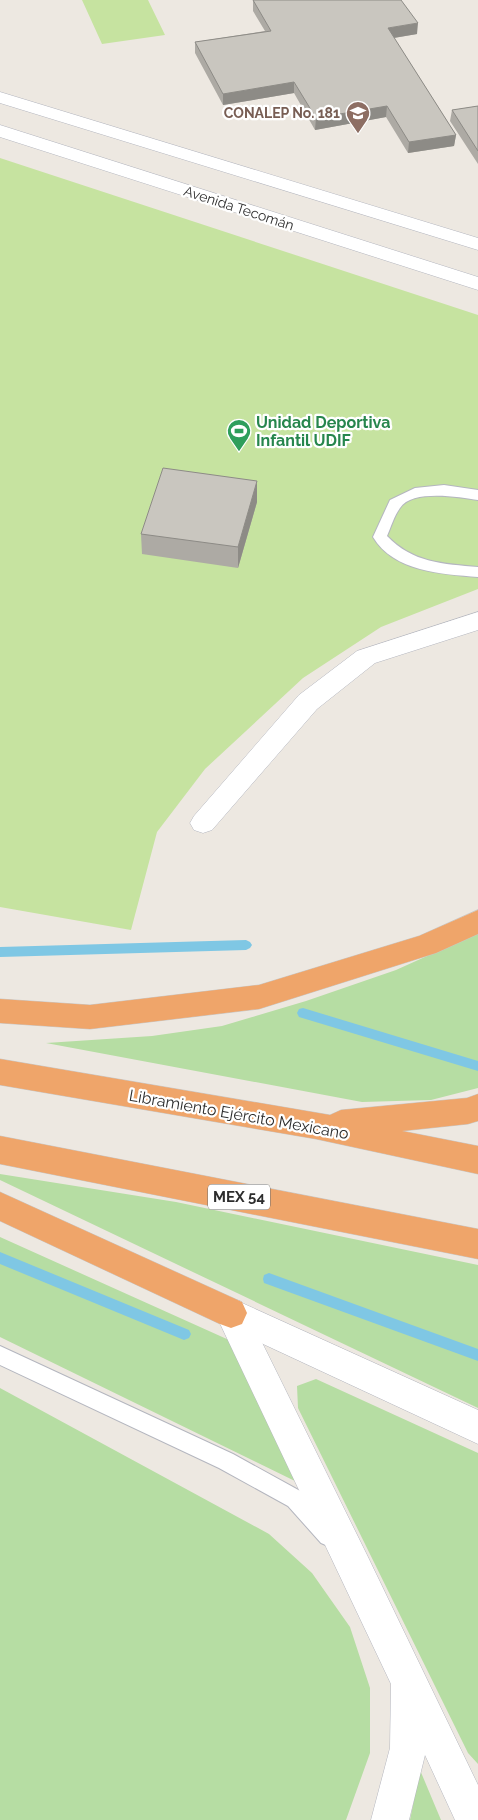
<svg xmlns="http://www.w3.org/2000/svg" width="478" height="1820" font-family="Raleway,sans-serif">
  <rect width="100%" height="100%" fill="#ede8e1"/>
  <path fill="#b6dda3" d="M478,933v155l-47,12 -69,2 -316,-59 106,-7 70,-10 84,-25 90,-31z
    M0,1174l176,28 302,63v143l-478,-228z
    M0,1237l229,103 70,143 -299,-146z
    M316,1379l162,74v311l-10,-11 -170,-345 -1,-22z
    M0,1388l269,146 43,39 38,54 20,61v65l-24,67h-346z
    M420,1770l21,50h-31z"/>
  <path fill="#c6e3a0" d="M82,0h66l17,35 -63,9z
    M0,158l478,157v274l-97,38 -78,51 -98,91 -48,63 -26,98 -131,-23z"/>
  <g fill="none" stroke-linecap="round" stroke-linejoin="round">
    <path fill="#7fc7e4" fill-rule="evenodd" d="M246,940l4,2 2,3 -2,3 -4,2 -246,7v-10z
      M303,1008l175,53v10l-179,-54 -2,-4 2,-4z
      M0,1252l189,78 2,4 -2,4 -5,2 -184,-76z
      M269,1273l209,76v12l-214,-78 -1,-4 1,-4z"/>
    <g stroke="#b4b6bf" stroke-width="2">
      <path id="lane" d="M444,485l34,5v10c-19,-3 -66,-11 -78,8 -6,8 -9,19 -13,28 26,27 56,28 91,31v10c-36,-3 -84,-5 -105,-40l17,-37 25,-12z
        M0,1346l233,108 69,38 33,37 3,7 -3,7 -7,3 -7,-3 -33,-37 -69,-38 -219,-103z"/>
    </g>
    <g stroke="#b4b6bf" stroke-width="1">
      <path id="street" d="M478,612v18l-103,33 -58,46 -105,121 -9,3 -9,-3 -4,-7 4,-7 105,-121 58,-44z
        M231,1298l11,4 125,253 111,230v35h-23l-30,-65 -16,65h-38l19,-72 1,-64 -176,-371 5,-11z"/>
    </g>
    <g stroke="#b4b6bf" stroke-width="1">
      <path id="secondary" d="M0,92l478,146v12l-478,-147z
        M0,125l478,152v13l-478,-153z
        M231,1298l247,112v34l-258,-120 -5,-11 5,-11z"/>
    </g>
    <g stroke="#c8c8c8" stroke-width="1">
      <path id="highway" d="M478,910v24l-42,19 -177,56 -169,20 -90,-6v-24l90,6 169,-20 160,-49z
        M0,1059l330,56 11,-5 126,-12 11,-4v27l-10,3 -66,7 76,15v28l-162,-35 -316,-54z
        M0,1136l478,93v30l-478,-95z
        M0,1192l242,110 5,11 -5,11 -11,4 -11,-4 -220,-103z"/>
    </g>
    <use href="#lane" fill="#fff" fill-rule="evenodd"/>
    <use href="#street" fill="#fff" fill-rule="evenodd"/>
    <use href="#secondary" fill="#fff" fill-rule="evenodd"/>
    <use href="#highway" fill="#efa56a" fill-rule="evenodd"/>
  </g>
  <path fill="#adaaa4" d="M253,0l164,34 -23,4 62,97 -2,11 -46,7 -22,-36 -71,13 -21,-37 -71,12 -28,-52v-11l70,-11 -12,-20z
    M478,106v58l-28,-43 2,-11z
    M257,481v21l-19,66 -96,-14 -1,-20z"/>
  <path fill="#8d8b86" d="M418,23l-1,11 -30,5 1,-11z
    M294,82v11l-71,12v-11z
    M387,106l-1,11 -71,13 1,-12z
    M456,135l-2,11 -46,7 1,-11z
    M257,481v21l-19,66v-21z"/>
  <path fill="#c9c6bf" stroke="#8d8b86" d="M253,0h148l17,23 -30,5 68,107 -47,7 -22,-36 -71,12 -22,-36 -71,12 -28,-52 76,-11z
    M478,106v45l-26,-41z
    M163,468l94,13 -19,66 -97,-13z"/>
  <defs>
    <g id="university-pin" transform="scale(1.25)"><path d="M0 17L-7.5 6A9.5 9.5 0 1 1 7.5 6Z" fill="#8d6e63" stroke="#fff"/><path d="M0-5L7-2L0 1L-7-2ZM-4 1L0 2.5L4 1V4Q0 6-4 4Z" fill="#fff"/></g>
    <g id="stadium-pin" transform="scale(1.25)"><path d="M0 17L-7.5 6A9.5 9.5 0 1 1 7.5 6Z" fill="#2e9e5b" stroke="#fff"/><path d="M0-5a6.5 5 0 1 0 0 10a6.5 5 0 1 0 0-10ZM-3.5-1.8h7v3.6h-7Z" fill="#fff"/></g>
  </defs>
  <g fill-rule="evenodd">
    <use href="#university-pin" x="358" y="113"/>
    <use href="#stadium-pin" x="239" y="431"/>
  </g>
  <g text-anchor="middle" stroke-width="4.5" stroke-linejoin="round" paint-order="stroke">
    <g font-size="14" font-weight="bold" fill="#785e54" stroke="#fff" text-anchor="end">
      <text x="340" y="118">CONALEP No. 181</text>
    </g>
    <g font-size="14" fill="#2d2d2d" stroke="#fff">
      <text transform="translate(239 208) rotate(18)" y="5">Avenida Tecomán</text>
    </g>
    <rect fill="#fff" stroke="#6c6c6c" stroke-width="1" x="208" y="1184.5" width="62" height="25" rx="4"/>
    <g font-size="15" font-weight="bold" fill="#2d2d2d">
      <text x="239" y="1202">MEX 54</text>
    </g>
    <g font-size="16" font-weight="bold" fill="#27864d" stroke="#fff" text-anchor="start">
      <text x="256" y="428">Unidad Deportiva<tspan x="256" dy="18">Infantil UDIF</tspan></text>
    </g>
    <g font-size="16" fill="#2d2d2d" stroke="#fff">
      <text transform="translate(239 1114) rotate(10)" y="6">Libramiento Ejército Mexicano</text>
    </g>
  </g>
</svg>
